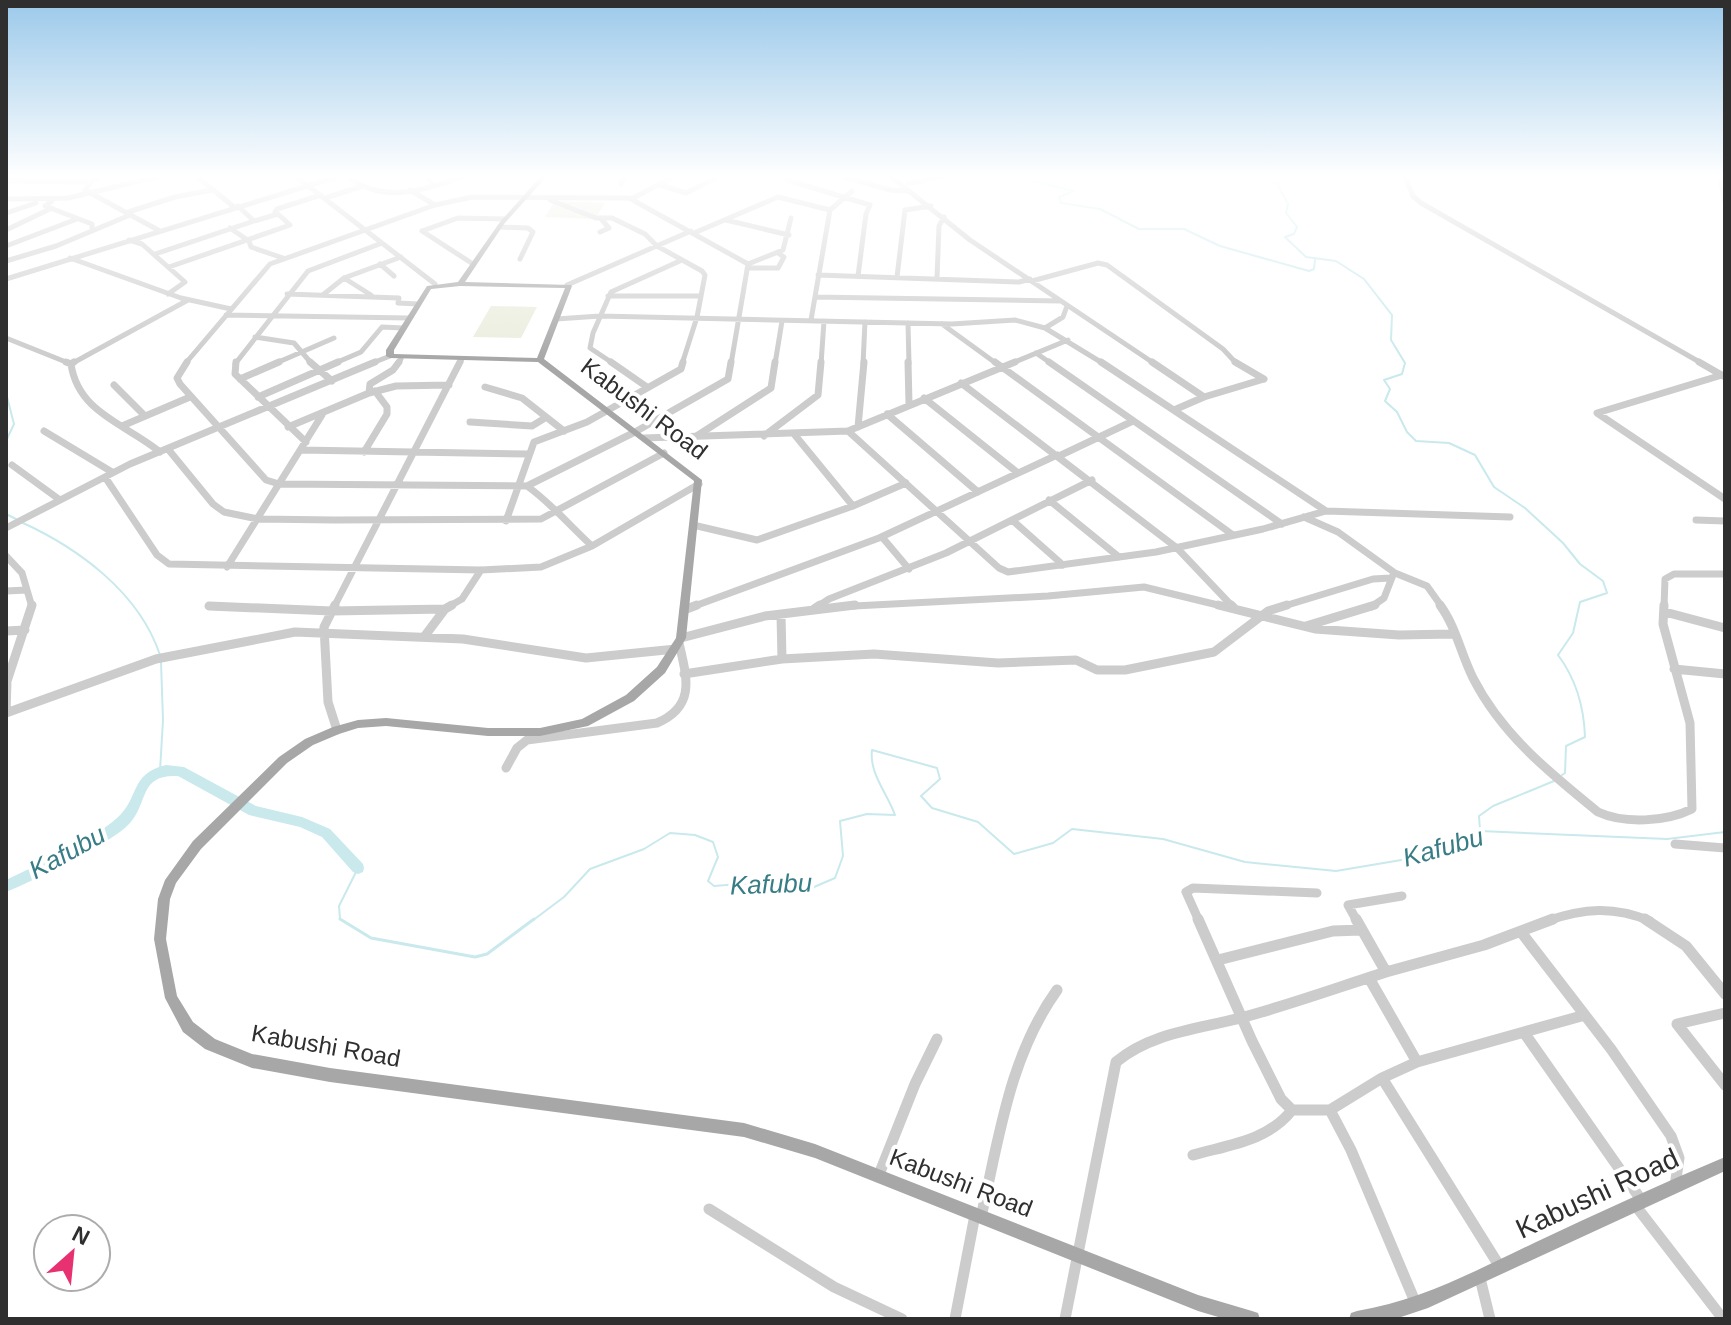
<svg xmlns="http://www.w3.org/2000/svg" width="1731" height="1325" font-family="Arial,sans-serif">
  <rect width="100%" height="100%" fill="#fff"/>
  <path fill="#eaeddd" d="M555,201l50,2 -10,16 -50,-2z
    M491,306l46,1 -16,31 -48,-1z"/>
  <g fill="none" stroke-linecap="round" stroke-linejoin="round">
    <path stroke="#c9e9ed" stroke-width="2" d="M1009,175l65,16 -15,6 2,6 39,6 39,20h45l36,17 89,25 5,-2 1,-9
      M1259,175l18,9 11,20 -2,9 11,14 -3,7 -9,3 21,20 30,4 28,18 28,36 -1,25 14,23 -3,11 -18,6 6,9 -5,12 12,11 10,20 9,9 33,2 26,12 19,32 31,21 38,35 17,21 23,17 4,12 -27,9 -7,31 -15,22c18,24 26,52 27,82l-19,9 -1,27 -3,2
      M6,393l8,31 -8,17
      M6,514l10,5
      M21,522c57,26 118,70 139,133
      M160,771l3,-51 -2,-58
      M1480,830l-1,-14 14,-10 61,-25
      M343,921l-3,-2 -1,-13 19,-38
      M532,921l32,-24 26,-28 54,-20 26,-16 25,2 18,7 5,15 -10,24 6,5 63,-5 37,6 21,-9 8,-22 -3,-35 27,-7 28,1c-8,-22 -26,-42 -23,-65l65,18 3,11 -19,17 11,12 46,14 36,32 39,-11 19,-14 91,10 82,23 91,9 95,-16 49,-24 187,8 58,-7"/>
    <path stroke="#c9e9ed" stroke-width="3" d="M340,919l31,19 104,19 12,-3 47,-35"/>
    <path fill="#c9e9ed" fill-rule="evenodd" d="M166,765l18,2 72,39 46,11 28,12 33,35 1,4 -1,4 -5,2 -5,-2 -31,-35 -22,-10 -51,-12 -71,-39c-39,-2 -29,25 -48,47 -12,13 -31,22 -47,30 -25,14 -50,28 -77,39v-12c35,-17 82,-37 111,-62 23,-20 12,-44 49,-53z"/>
    <path stroke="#ccc" stroke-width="5" d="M195,175l39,32
      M294,175l141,109
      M346,175c37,31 80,14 121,0
      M392,175h14
      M426,175l7,10
      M838,175l52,15 19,1
      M889,175l81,65 185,124
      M1404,175l9,21 8,7 282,161
      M1719,175l6,26
      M787,180l83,25 -4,9 -8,62
      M6,181l85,1 10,-7
      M91,182l-6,8 73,40
      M917,182l28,-7
      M908,183l9,-1 -4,-5
      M621,184l4,-9
      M660,185l26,8 35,-18
      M410,190l25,15
      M325,198l35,-11
      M6,199l62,-1 96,-23
      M631,199l46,-24
      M550,200l46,18h16l33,16 12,12 45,25 3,4 -8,42 -15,47
      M52,201l-7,5 47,18v5
      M128,212l47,-15 37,-7
      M6,213l30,-10
      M726,220l63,15
      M254,221l24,-7 -3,-2 2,-3 44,-14
      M499,227l29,1 5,4 -13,27
      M230,228l19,13 2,6 32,11
      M6,230l46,-22
      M422,231l36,-13 47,1
      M422,231l51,33
      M600,232l9,-4 -7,-8
      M694,233l84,-36 52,13
      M129,240l13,4 43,38 -17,12
      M6,246l71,-27
      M155,254l99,-33 -16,-15
      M70,258l111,40 50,11
      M6,261l50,-15 74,-31
      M380,264l14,12
      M748,264l35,-14 8,-32
      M169,267l121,-42 -12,-11
      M749,268h29l6,-11 -6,-4
      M818,275l201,7 11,-3
      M897,277l8,-67 26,-4
      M344,278l27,17
      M937,278l2,-52 5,-9
      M6,279l337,-104
      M1032,281l66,-18 9,2 116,84 14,15
      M567,285l124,-54
      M287,294l112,4 -1,5 20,1
      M324,294l20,-16 57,-21
      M608,296h93
      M815,297l245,4
      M226,315l183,3
      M556,319l44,-3 352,8 63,-4 30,8 59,36
      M811,320l19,-110 22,-19
      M908,323l1,41
      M942,324l55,40
      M1045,328l18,-11 4,-11
      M255,337l39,6 18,21
      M6,338l65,26
      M1036,353l16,11
      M71,364l117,-64
      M185,364l85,-100 165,-59 37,-8 157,1 119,66 -17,100
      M235,364l73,-93 74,-28
      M274,364l60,-26
      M333,364l28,-12 21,-25 21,1
      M370,364l20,-8
      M397,364l4,-5
      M459,364l3,-5
      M614,364l-24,-16 3,-15 18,-41 71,-32
      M775,364l7,-43
      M821,364l3,-43
      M863,364l2,-42
      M1010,364l58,-24"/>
    <path stroke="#ccc" stroke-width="7" d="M66,362l5,2
      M187,362l-10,16 3,6 86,96 13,4 248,2 108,-54 93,-53 3,-17
      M236,362l-1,12 71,68
      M310,362l22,19
      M611,362l36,25
      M908,362l1,42
      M995,362l238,173
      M1049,362l233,162
      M1101,362l225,149
      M1152,362l52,35
      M1235,362l29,17
      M1699,362l26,15
      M71,364l3,-2
      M71,364c7,49 55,60 89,88
      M1722,375l-125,38 128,86
      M240,379l39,-17
      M961,383l216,165 56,59
      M114,385l31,31
      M485,387l37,11 42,33
      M369,393l27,-7 53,-1
      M258,397l80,-35
      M924,398l94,75
      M1174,410l30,-13 60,-18
      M887,414l91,78
      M470,422l62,4 13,-8
      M122,426l68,-29
      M288,427l81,-34 1,-9 23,-14 6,-8
      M858,427l6,-65
      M44,431l68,41
      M848,431l151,137 9,4 148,-20 107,-23 63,-18 184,6
      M794,434l59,72
      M764,436l54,-41 3,-33
      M695,437l76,-49 4,-26
      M644,438l204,-7 167,-69
      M168,449l45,55 11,8 34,7 76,1 207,-1 123,-66
      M301,450l228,4
      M364,452l23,-38v-7l-12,-16
      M1059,456l74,-35
      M12,465l48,35
      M105,477l52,78 12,9 312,6 60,-3 51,-21 107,-62
      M527,486c24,17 43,40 65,60
      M1049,500l70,57
      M1304,517l34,15 57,41 32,13 15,21
      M1012,520l51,45
      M1696,520l29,1
      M506,521l28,-79 53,-20 94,-53 2,-7
      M693,525l64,15 96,-34 53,-23
      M6,528l124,-64 245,-102
      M882,537l27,32
      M6,556l16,17 5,17
      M227,567l95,-152
      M6,591l21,-1 5,17
      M209,606l28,1
      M334,607l126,-245
      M448,607l14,-8 19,-29
      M692,607l187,-69 178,-83
      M817,607l12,-8 117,-46 146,-73
      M835,607l213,-11 96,-9 82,20
      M1281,607l92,-28 17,-1
      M1371,607l13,-9 9,-23
      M1664,607l1,-28 9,-5h51"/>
    <path stroke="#ccc" stroke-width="9" d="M335,605l-11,22 4,75 9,28
      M1218,605l97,24 84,6 54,-1
      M1231,605l3,3
      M1440,605c16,22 21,49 33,73 29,57 77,95 125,134 26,12 68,10 94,-3l-2,-86 -27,-99 1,-19
      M209,606l123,5 113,-2 7,-4
      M814,609l6,-4
      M684,610l13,-5
      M1665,612l60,16
      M1306,626l69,-21
      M6,631l19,-1
      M424,637l21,-28
      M681,638l84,-22 90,-11
      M782,659l92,-5 124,9 78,-3 21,10h28l89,-18 54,-41 19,-6
      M1674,669l51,5
      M684,674l98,-15 -1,-44
      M6,713l1,-32 25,-76
      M6,713l150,-54 139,-27 168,7 123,19 90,-9
      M506,768l11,-20 10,-8 130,-17c39,-17 30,-45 22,-80
      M1675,844l50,4
      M1199,921l-13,-29 7,-4 124,5
      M1357,921l-9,-16 54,-9
      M1547,921c37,-13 67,-15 103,0"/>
    <path stroke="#ccc" stroke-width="11" d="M1198,919l54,122 29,58 11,11h38l52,-32 35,-16 168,-47
      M1645,919l41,27 39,48
      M1521,932l90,117 60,87 8,22 -4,28
      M1218,960l115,-29 28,-1
      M1386,972l98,-27 69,-26
      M1369,978l48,84
      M1725,1013l-48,11 48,61
      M1525,1034l117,167
      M1382,1078l118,189
      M1330,1110l21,40 65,154
      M1193,1155c35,-10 75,-14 99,-45
      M878,1177l37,-93 22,-45
      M1635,1205l85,110
      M709,1209l125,78 68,32
      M981,1217c18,-78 28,-160 76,-227
      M1480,1278l10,41
      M955,1319l20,-104
      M1065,1319l51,-257c36,-30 84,-33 128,-45 48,-13 95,-30 142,-45l-30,-53"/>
    <path fill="#a7a7a7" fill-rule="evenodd" d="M542,175h6l-44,49 -39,58 106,3 1,1 -28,73 158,121 -16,158 -21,35 -31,28 -46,25 -48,10h-52l-102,-10 -28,2 -19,6 -26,11 -26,18 -86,86 -25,34 -6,16 -4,40 11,57 16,26 22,17 37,15 78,14 414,55 71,21 383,151 54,16 6,2 2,6h-35l-27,-8 -383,-153 -71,-21 -414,-55 -78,-14 -47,-19 -22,-17 -18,-34 -11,-59 4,-40 7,-19 28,-39 86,-84 26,-18 28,-12 25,-7 28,-2 102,10h52l42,-9 44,-24 31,-28 19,-29 18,-157 -156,-119 -148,-4 -4,-2v-6l41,-64 31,-4 42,-60zM460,286l105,2 -28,70 -143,-4v-4l37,-61z
      M1725,1157v14l-297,137 -33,11h-46l2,-6 6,-2c65,-11 118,-40 177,-68 63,-30 127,-59 191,-86z"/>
  </g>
  <linearGradient id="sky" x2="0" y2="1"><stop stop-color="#9bc9ea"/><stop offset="0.49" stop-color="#fff"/><stop offset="1" stop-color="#fff" stop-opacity="0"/></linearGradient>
  <rect width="1731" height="360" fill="url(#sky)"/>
  <g text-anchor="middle" stroke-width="8" stroke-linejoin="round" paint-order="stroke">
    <g font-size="24" fill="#2f2f2f" stroke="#fff">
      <text transform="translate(644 409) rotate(37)" y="8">Kabushi Road</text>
      <text transform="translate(326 1046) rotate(10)" y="8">Kabushi Road</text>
      <text transform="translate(961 1183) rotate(21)" y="8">Kabushi Road</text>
    </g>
    <g font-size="26" font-style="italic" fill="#387d86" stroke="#fff">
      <text transform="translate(1443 847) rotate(-16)" y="9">Kafubu</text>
      <text transform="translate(67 852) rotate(-29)" y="9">Kafubu</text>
      <text transform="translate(771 884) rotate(-2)" y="9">Kafubu</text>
    </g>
    <g font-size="28" fill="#2f2f2f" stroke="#fff">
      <text transform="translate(1597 1193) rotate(-25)" y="10">Kabushi Road</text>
    </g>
  </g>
  <rect width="1731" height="1325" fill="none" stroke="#2f2f2f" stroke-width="16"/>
  <g transform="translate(72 1253) rotate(27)"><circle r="38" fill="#ffffff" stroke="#acacac" stroke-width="2"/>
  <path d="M0-6L14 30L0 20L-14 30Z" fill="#e73170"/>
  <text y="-12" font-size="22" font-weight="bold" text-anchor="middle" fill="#2f2f2f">N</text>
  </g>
</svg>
